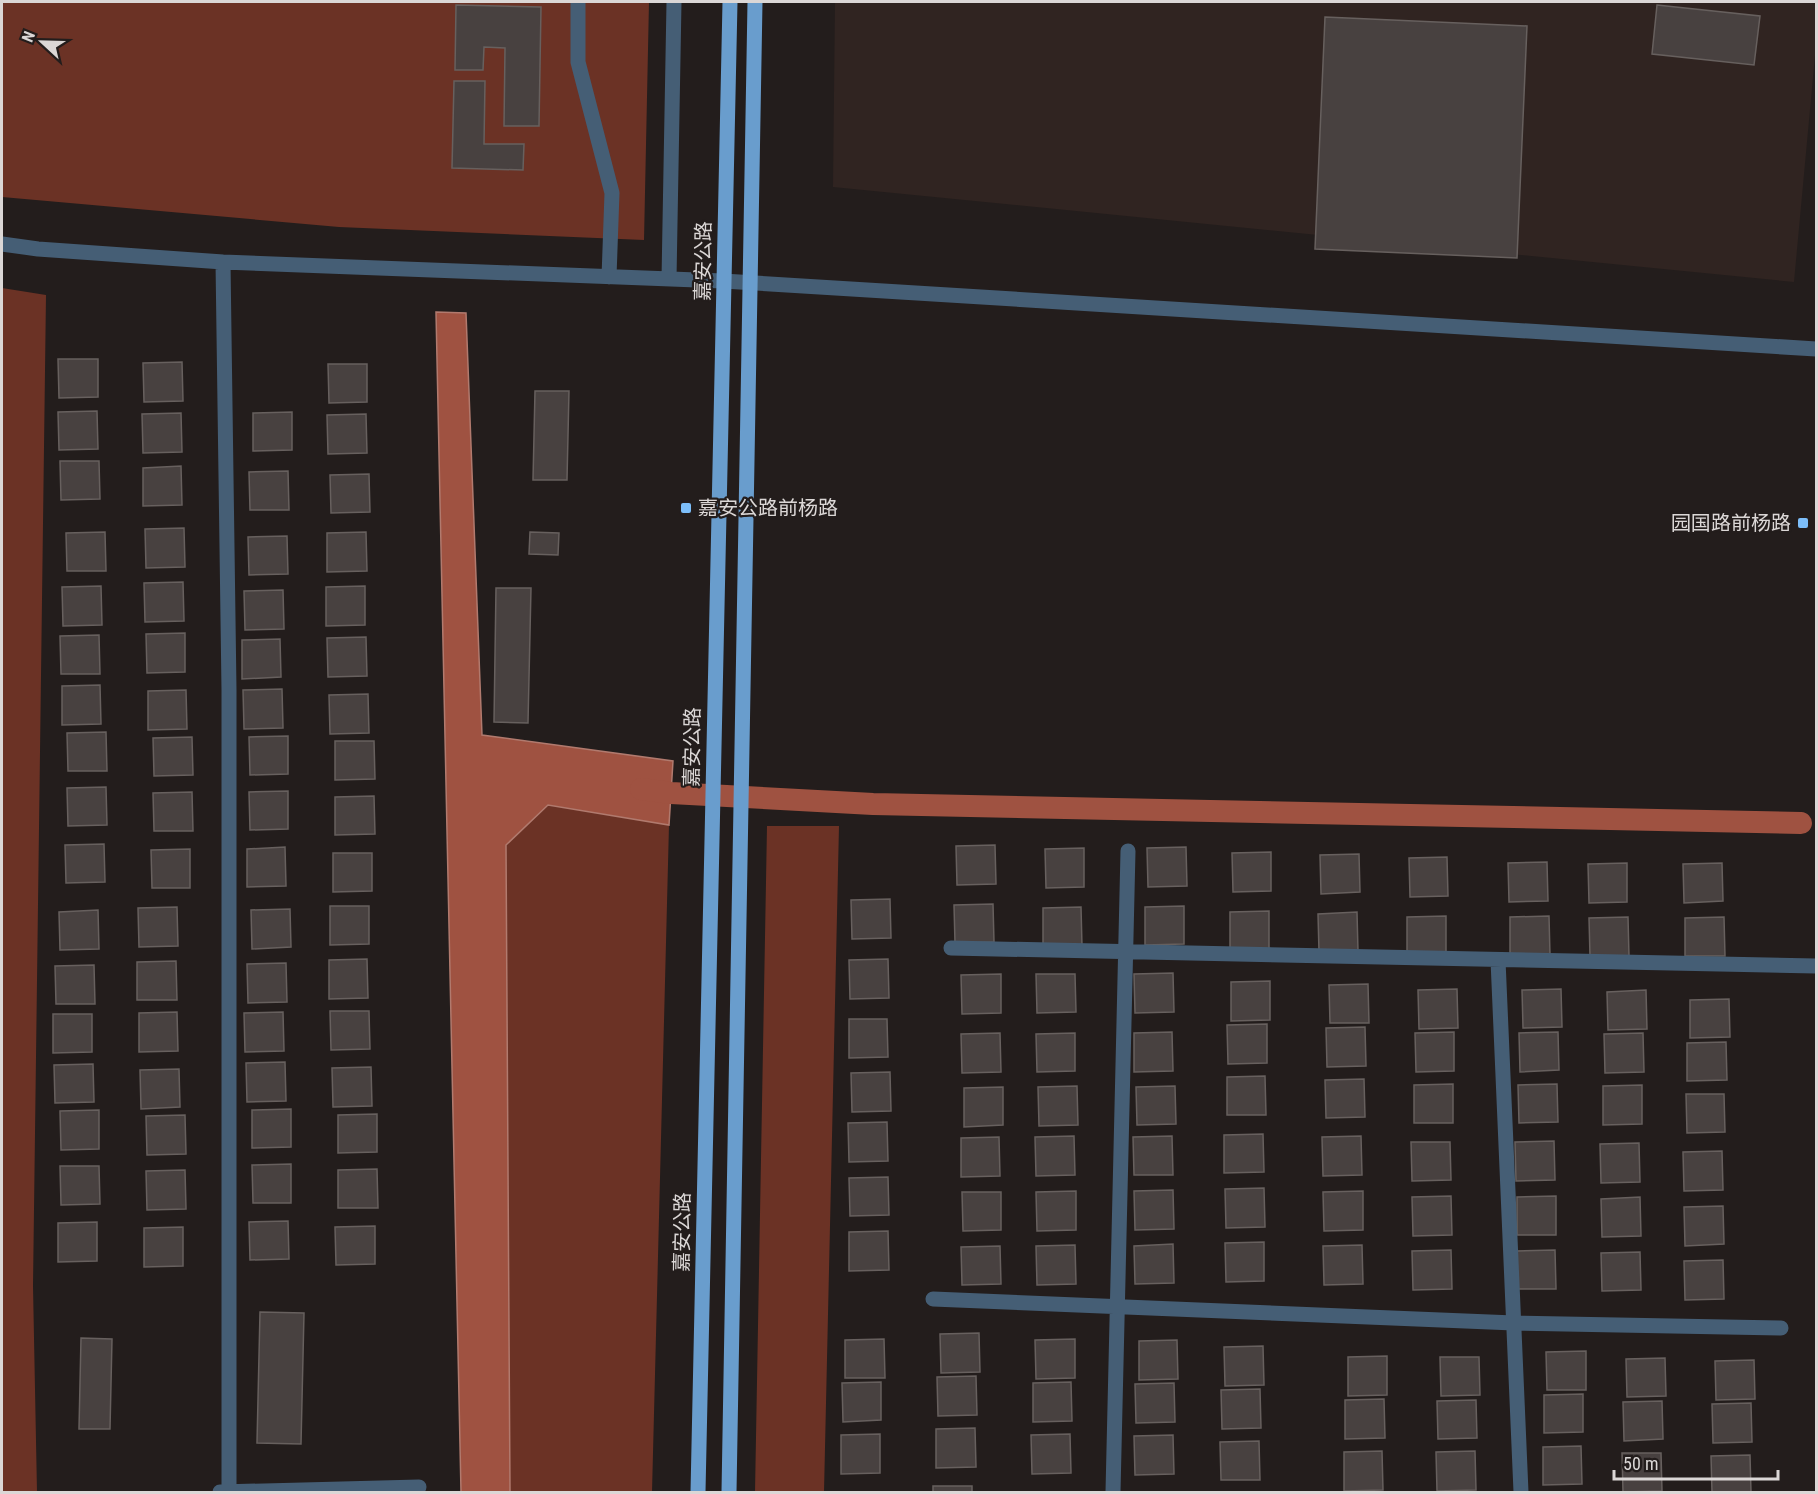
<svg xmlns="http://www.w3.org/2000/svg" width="1818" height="1494" font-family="'Roboto Condensed','Noto Sans SC',sans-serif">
  <rect width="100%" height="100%" fill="#231d1c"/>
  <path fill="#302421" d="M835,2h981v43l-22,237 -961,-95z"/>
  <path fill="#6b3225" d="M2,2h647l-5,238 -305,-13 -337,-30z
    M2,288l44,7 -13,991 4,206h-35z
    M548,805l121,20 -17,667h-142l-4,-647z
    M767,826h72l-15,666h-69z"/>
  <path fill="#9f5241" stroke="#b17a6e" stroke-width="1.5" d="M436,312l30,1 16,422 191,26 -4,64 -121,-20 -42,40 4,647h-49z"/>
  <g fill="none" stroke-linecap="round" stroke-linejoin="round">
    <path stroke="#9f5241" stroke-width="22" d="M641,789l30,4 202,11 928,19"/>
  </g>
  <path fill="#484140" stroke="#67605e" stroke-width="1.5" d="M456,5l85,2 -2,119h-35l1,-78 -21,-1 -1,23h-28z
    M1657,5l103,11 -6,49 -102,-11z
    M1325,17l202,9 -10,232 -202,-9z
    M454,81h31l-1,63h40l-1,26 -71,-2z
    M58,359h40v38l-39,1z
    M182,362l1,39 -39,1 -1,-39z
    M328,364h39v38l-38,1z
    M535,391h34l-2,89h-34z
    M97,411l1,38 -39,1 -1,-38z
    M292,412v38l-39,1v-38z
    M181,413l1,39 -39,1 -1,-39z
    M366,414l1,39 -39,1 -1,-39z
    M60,461h39l1,38 -39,1z
    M181,466l1,39 -39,1v-38z
    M288,471l1,39h-39l-1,-38z
    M369,474l1,38 -39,1 -1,-38z
    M184,528l1,39 -39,1 -1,-39z
    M105,532l1,39h-39l-1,-38z
    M366,532l1,39 -40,1v-39z
    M530,532l29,1 -1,22 -29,-1z
    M287,536l1,38 -39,1 -1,-38z
    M183,582l1,39 -39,1 -1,-39z
    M101,586l1,39 -39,1 -1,-39z
    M365,586v39l-39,1v-39z
    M496,588h35l-3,135 -34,-1z
    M283,590l1,39 -39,1 -1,-39z
    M185,633v39l-38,1 -1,-39z
    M99,635l1,39h-39l-1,-38z
    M366,637l1,39 -39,1 -1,-39z
    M280,639l1,38 -39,2v-39z
    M100,685l1,39 -39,1v-39z
    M282,689l1,39 -39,1 -1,-39z
    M186,690l1,39 -39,1v-39z
    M368,694l1,39 -39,1 -1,-39z
    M106,732l1,39h-39l-1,-38z
    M288,736v38l-38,1 -1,-38z
    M192,737l1,38 -39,1 -1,-38z
    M335,741h39l1,38 -40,1z
    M106,787l1,38 -39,1 -1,-38z
    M288,791v38l-38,1 -1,-38z
    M192,792l1,39h-39l-1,-38z
    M374,796l1,38 -40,1v-38z
    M104,844l1,38 -39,1 -1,-38z
    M995,845l1,39 -39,1 -1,-39z
    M285,847l1,39 -39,1v-38z
    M1186,847l1,39 -39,1 -1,-39z
    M1084,848v39l-38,1 -1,-39z
    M190,849v39h-38l-1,-38z
    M1271,852v39l-38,1 -1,-39z
    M333,853h39v38l-39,1z
    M1359,854l1,38 -39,2 -1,-39z
    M1447,857l1,39 -38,1 -1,-39z
    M1547,862l1,39 -39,1 -1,-39z
    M1627,863v39l-38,1 -1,-39z
    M1722,863l1,38 -39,2 -1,-39z
    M890,899l1,39 -39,1 -1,-39z
    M993,904l1,38 -39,1 -1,-38z
    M330,906h39v38l-39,1z
    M1184,906v38l-39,1v-38z
    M177,907l1,39 -39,1 -1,-39z
    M1081,907l1,39 -39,1v-39z
    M290,909l1,38 -39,2 -1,-39z
    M98,910l1,39 -39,1 -1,-38z
    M1269,911v39l-39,1v-39z
    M1357,912l1,39 -39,1 -1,-38z
    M1446,916v39h-39v-38z
    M1549,916l1,39 -40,1v-39z
    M1628,917l1,39h-39l-1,-38z
    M1724,917l1,39h-40v-38z
    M367,959l1,39 -39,1v-39z
    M888,959l1,39 -39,1 -1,-39z
    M176,961l1,39h-40v-38z
    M286,963l1,39 -39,1 -1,-39z
    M94,965l1,39h-39l-1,-38z
    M1173,973l1,39 -39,1 -1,-39z
    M1001,974v39l-39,1 -1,-39z
    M1036,974h39l1,38 -39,1z
    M1270,981v39l-39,1v-39z
    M1368,984l1,39h-39l-1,-38z
    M1457,989l1,39 -39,1 -1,-39z
    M1561,989l1,38 -39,1 -1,-38z
    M1646,990l1,39 -39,1 -1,-38z
    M1729,999l1,38 -40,1v-38z
    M330,1011h39l1,38 -39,1z
    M177,1012l1,39 -39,1v-39z
    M283,1012l1,39 -39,1 -1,-39z
    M53,1014h39v38l-39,1z
    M849,1019h38l1,38 -39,1z
    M1267,1024v39l-39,1 -1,-39z
    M1365,1027l1,39 -39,1 -1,-39z
    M1172,1032l1,39 -39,1v-39z
    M1454,1032v39l-38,1 -1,-39z
    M1558,1032l1,38 -39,2 -1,-39z
    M1000,1033l1,39 -39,1 -1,-39z
    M1075,1033v38l-38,1 -1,-38z
    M1643,1033l1,39 -39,1 -1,-39z
    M1726,1042l1,38 -40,1v-38z
    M285,1062l1,39 -39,1 -1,-39z
    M93,1064l1,38 -39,1 -1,-38z
    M371,1067l1,39 -39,1 -1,-39z
    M179,1069l1,38 -39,2 -1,-39z
    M890,1072l1,39 -39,1 -1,-39z
    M1265,1076l1,39h-39v-38z
    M1364,1079l1,38 -39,1 -1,-38z
    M1453,1084v39h-39v-38z
    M1557,1084l1,38 -39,1 -1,-38z
    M1642,1085v39l-39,1v-39z
    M1077,1086l1,39 -39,1 -1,-39z
    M1175,1086l1,38 -39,1 -1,-38z
    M1003,1087v38l-39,2v-39z
    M1686,1094h38l1,38 -38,1z
    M291,1109v38l-39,1v-38z
    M99,1110v39l-38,1 -1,-39z
    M377,1114v38l-39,1v-38z
    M185,1115l1,39 -39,1 -1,-39z
    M887,1122l1,39 -39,1 -1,-39z
    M1263,1134l1,38 -40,1v-38z
    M1074,1136l1,39 -39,1 -1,-39z
    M1172,1136l1,39h-39l-1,-38z
    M1361,1136l1,39 -39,1 -1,-39z
    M999,1137l1,39 -39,1v-39z
    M1554,1141l1,39 -39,1 -1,-39z
    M1411,1142h39l1,38 -39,1z
    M1639,1143l1,39 -39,1 -1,-39z
    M1722,1151l1,39 -39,1 -1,-39z
    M291,1164v39h-38l-1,-38z
    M60,1166h39l1,38 -39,1z
    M377,1169l1,39h-40v-38z
    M185,1170l1,39 -39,1 -1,-39z
    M888,1177l1,38 -39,1 -1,-38z
    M1264,1188l1,39 -39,1 -1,-39z
    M1173,1190l1,39 -39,1 -1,-39z
    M1076,1191v39l-39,1 -1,-39z
    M1363,1191v39l-39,1 -1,-39z
    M962,1192h39v38l-38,1z
    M1451,1196l1,39 -39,1 -1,-39z
    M1556,1196v39h-39v-38z
    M1640,1197l1,39 -39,1 -1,-38z
    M1723,1206l1,38 -39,2 -1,-39z
    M288,1221l1,38 -39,1 -1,-38z
    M97,1222v39l-39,1v-39z
    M375,1226v38l-39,1 -1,-38z
    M183,1227v39l-39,1v-39z
    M888,1231l1,39 -40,1v-39z
    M1264,1242v39l-38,1 -1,-39z
    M1173,1244l1,39 -39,1 -1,-38z
    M1075,1245l1,39 -39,1 -1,-39z
    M1362,1245l1,39 -39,1 -1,-39z
    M1000,1246l1,38 -39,1 -1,-38z
    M1451,1250l1,39 -39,1 -1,-39z
    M1555,1250l1,39h-39l-1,-38z
    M1640,1252l1,38 -39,1 -1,-38z
    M1723,1260l1,39 -39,1 -1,-39z
    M260,1312l44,1 -3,131 -44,-1z
    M979,1333l1,39 -39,1 -1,-39z
    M81,1338l31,1 -2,90h-31z
    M884,1339l1,39h-40v-38z
    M1075,1339v39l-39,1 -1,-39z
    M1177,1340l1,39 -39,1v-39z
    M1263,1346l1,39 -39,1 -1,-39z
    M1586,1351v39h-39l-1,-38z
    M1387,1356v39l-39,1v-39z
    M1440,1357h39l1,38 -39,1z
    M1665,1358l1,38 -39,1 -1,-38z
    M1754,1360l1,39 -39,1 -1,-39z
    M976,1376l1,39 -39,1 -1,-39z
    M881,1382v38l-38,2 -1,-39z
    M1071,1382l1,39 -39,1v-39z
    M1174,1383l1,39 -39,1 -1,-39z
    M1260,1389l1,39 -39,1 -1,-39z
    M1583,1394v38l-39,1v-38z
    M1384,1399l1,39 -40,1v-39z
    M1476,1400l1,38 -39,1 -1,-38z
    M1662,1401l1,38 -39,2 -1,-39z
    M1751,1403l1,39 -39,1 -1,-39z
    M975,1428l1,39 -40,1v-39z
    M880,1434v39l-39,1v-39z
    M1070,1434l1,39 -39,1 -1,-39z
    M1173,1435l1,39 -39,1 -1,-39z
    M1259,1441l1,39h-39l-1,-38z
    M1581,1446l1,38 -39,1v-38z
    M1382,1451l1,39 -39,1v-39z
    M1475,1451l1,39 -39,1 -1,-39z
    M1622,1453h39l1,38 -39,1z
    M1750,1455l1,37h-39l-1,-36z
    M933,1486h39v6h-39z"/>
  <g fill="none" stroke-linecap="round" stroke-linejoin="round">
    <path stroke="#455e75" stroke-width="15" d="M578,2v60l34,131 -3,84
      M2,244l36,5 185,13 500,19 1093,68
      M223,262l6,428v802
      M669,279l5,-277
      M951,948l865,18
      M1498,960l23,532
      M933,1299l581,24 267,5
      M220,1492l199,-5
      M1113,1492l15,-641"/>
    <path stroke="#699dcd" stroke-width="15" d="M698,1492l32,-1490
      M729,1492l26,-1490"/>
  </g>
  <g fill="#7dbef9" stroke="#231d1c" stroke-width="2">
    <rect x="680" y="502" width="12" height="12" rx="3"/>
    <rect x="1797" y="517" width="12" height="12" rx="3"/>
  </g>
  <g text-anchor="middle" stroke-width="4.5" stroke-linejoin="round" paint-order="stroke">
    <g font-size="20" fill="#dbd7d6" stroke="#231d1c">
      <text transform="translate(703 261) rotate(-89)" y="7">嘉安公路</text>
      <text transform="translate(692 747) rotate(-89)" y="7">嘉安公路</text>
      <text transform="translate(682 1232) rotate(-89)" y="7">嘉安公路</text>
    </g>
    <g font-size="20" fill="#dbd7d6" stroke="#231d1c" text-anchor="start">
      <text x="698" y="515">嘉安公路前杨路</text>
      <text x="1791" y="530" text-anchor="end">园国路前杨路</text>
    </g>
  </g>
  <rect width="1818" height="1494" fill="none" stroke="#dbd7d6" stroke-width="6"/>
  <g transform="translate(42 42) rotate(292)" stroke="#231d1c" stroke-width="4.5" paint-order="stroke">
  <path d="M0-4.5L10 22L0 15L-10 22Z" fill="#dbd7d6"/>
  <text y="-9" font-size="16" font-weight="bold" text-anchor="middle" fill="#dbd7d6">N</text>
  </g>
  <path d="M1614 1470v9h164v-9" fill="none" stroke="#dbd7d6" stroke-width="3"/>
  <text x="1623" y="1470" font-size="18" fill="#dbd7d6" stroke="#231d1c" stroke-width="4.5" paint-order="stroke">50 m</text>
</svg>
